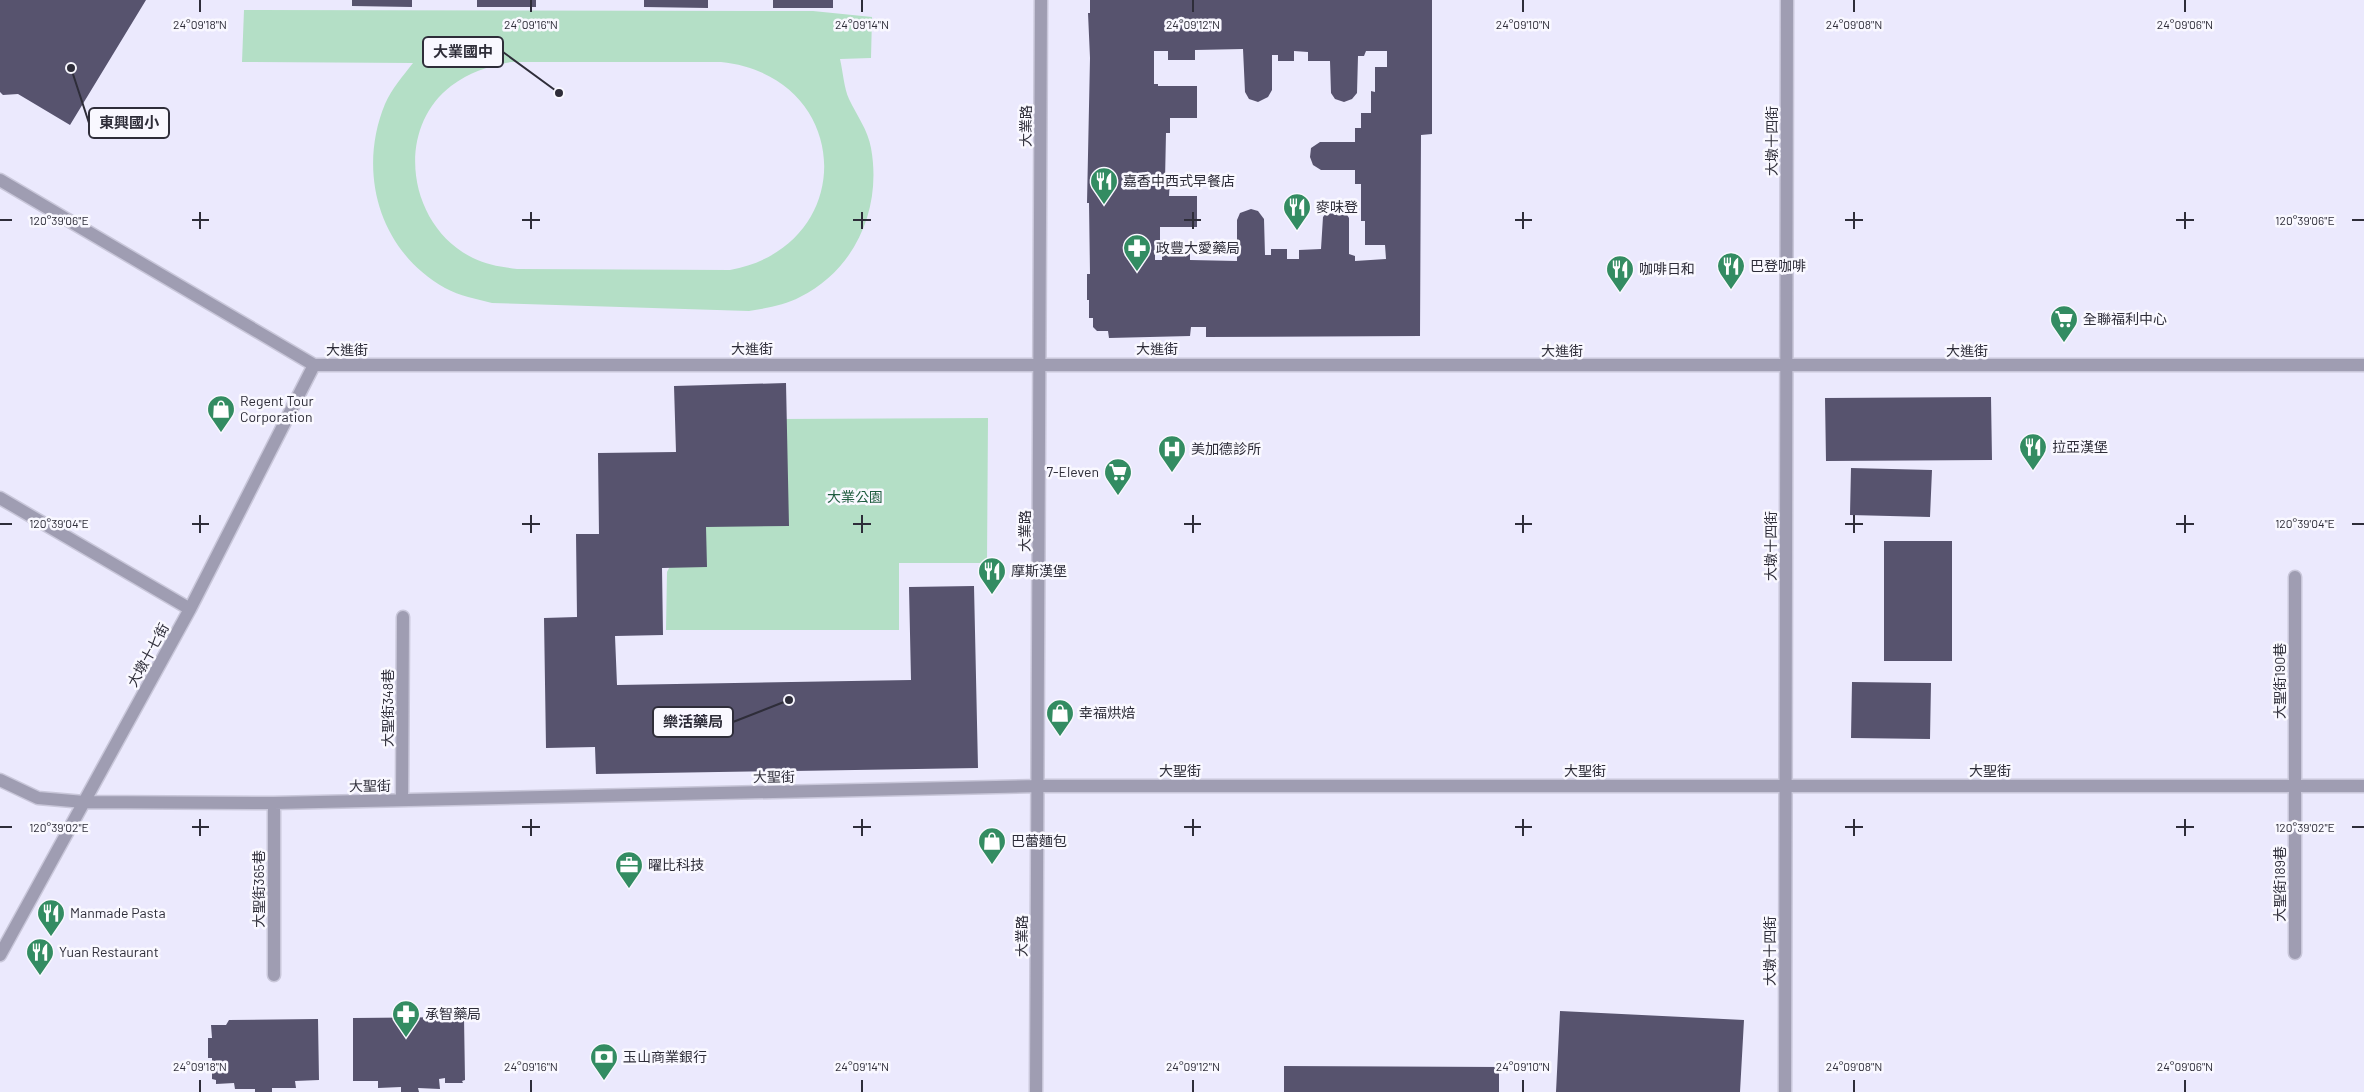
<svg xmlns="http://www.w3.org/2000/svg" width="2364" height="1092" font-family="Barlow,'Noto Sans TC',sans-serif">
  <rect width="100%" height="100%" fill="#ebe9fd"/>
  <path fill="#b4dfc6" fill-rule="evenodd" d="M244,10l569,1 59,6 -1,41 -31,1c3,13 4,29 9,40 8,17 19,31 22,49 11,60 -15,121 -71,149 -15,8 -33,11 -51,14l-257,-8c-16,-4 -32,-7 -47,-15 -66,-37 -88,-116 -60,-184 7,-16 18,-28 28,-41l-171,-1zM511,62h210c133,14 139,184 9,208l-213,-1c-15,-2 -30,-4 -44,-11 -64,-31 -80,-127 -22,-172 19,-14 37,-20 60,-24z
    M988,418l-1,145h-88v67h-233l1,-58 40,-78 72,-75z"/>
  <path fill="#57536e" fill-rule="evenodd" d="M0,0h146l-76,125 -52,-31 -15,1 -3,-3z
    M352,0h60v7l-60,-1z
    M477,0h59v7h-59z
    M644,0h64v8l-64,-1z
    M773,0h60v8h-60z
    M1090,0h342v134l-11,1 -1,201 -214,1v-10h-15l-1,9 -81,2 -1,-7h-11l-4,-4v-9h-4v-18h-2v-26h3l-1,-71h-2l3,-145 -2,-45h2zM1243,49l2,43 4,7 9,3 10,-5 4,-7v-35h6v6h16v-10l14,1v9h22l1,32 4,6 9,3 8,-3 5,-6 1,-37h6l2,-5h21v16h-12v25l-4,-1v22h-10v15h-6v14h-35l-9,6 -1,9 3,8 8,5h34v14h6v37h4v24h20l1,14 -31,2v-5l-6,-2v-36l-3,-5 -8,-4 -10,2 -5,6 -2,32 -22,1v9h-12v-10h-16v6h-6l-1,-36 -6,-8 -7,-2 -11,4 -3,7v41l-47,-1v-6l-28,1v5h-7v-9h5v-24h37v-31h-28l1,-16h-5l1,-47h4v-15h27v-32h-39v-2h-4v-33h14v9h27v-10z
    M786,383l3,143 -83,1 1,40 -45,1 1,67 -48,1 2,49 294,-5 -2,-93 65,-1 4,182 -382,6 -1,-27 -49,1 -2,-130 33,-1 -1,-83h23l-1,-81 78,-1 -2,-66z
    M1991,397l1,63 -166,1 -1,-63z
    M1851,468l81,2 -2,47 -80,-2z
    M1884,541h68v120h-68z
    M1852,682l79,1 -1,56 -79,-1z
    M1560,1011l184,9 -4,72h-184z
    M464,1017l1,63 -3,1 1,2h-18v-5l-6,1 1,10 -22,-1 1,4h-18v-5l-23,1v-7h-25v-63z
    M318,1019l1,61 -24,1 1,7h-24v4h-17v-3h-20l-1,-6 -18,1v-4l-4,-1v-21h-4v-20h4l-1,-13h15l3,-5z
    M1284,1066l215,1v25h-215z"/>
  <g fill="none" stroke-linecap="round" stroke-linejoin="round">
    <g stroke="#c9c7da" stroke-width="15">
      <path id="minor" d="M0,180l314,185h2050
        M0,498l190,111
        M2295,577v376
        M0,780l38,18 46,4 190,1 764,-17h1326
        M402,800l1,-183
        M274,803v172
        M0,955l190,-346 124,-244
        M1036,1092l5,-1092
        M1785,1092l2,-1092"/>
    </g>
    <use href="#minor" stroke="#9f9db2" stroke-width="12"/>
  </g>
  <path fill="none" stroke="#2e2d39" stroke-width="2" d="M200,0v12M531,0v12M862,0v12M1193,0v12M1523,0v12M1854,0v12M2185,0v12M200,212v17M531,212v17M862,212v17M1193,212v17M1523,212v17M1854,212v17M2185,212v17M0,220h12M192,220h17M522,220h18M853,220h18M1184,220h17M1515,220h17M1845,220h18M2176,220h18M2352,220h12M200,515v18M531,515v18M862,515v18M1193,515v18M1523,515v18M1854,515v18M2185,515v18M0,524h12M192,524h17M522,524h18M853,524h18M1184,524h17M1515,524h17M1845,524h18M2176,524h18M2352,524h12M200,819v17M531,819v17M862,819v17M1193,819v17M1523,819v17M1854,819v17M2185,819v17M0,827h12M192,827h17M522,827h18M853,827h18M1184,827h17M1515,827h17M1845,827h18M2176,827h18M2352,827h12M200,1080v12M531,1080v12M862,1080v12M1193,1080v12M1523,1080v12M1854,1080v12M2185,1080v12"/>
  <defs>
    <g id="restaurant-pin" transform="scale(1.4375)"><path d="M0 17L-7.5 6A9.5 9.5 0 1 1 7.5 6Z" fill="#338c62" stroke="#f9f8ff"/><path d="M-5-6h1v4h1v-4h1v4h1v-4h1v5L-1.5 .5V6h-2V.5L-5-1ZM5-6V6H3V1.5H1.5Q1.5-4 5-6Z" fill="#fff"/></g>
    <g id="pharmacy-pin" transform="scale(1.4375)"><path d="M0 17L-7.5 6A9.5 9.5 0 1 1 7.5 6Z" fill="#338c62" stroke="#f9f8ff"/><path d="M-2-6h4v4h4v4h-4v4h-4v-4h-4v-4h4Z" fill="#fff"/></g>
    <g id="supermarket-pin" transform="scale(1.4375)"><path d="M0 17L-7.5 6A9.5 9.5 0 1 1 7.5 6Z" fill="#338c62" stroke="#f9f8ff"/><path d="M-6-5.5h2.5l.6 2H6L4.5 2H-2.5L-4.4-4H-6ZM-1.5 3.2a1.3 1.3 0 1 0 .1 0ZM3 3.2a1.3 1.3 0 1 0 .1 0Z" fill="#fff"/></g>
    <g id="shop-pin" transform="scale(1.4375)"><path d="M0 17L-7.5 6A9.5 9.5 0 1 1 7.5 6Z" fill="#338c62" stroke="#f9f8ff"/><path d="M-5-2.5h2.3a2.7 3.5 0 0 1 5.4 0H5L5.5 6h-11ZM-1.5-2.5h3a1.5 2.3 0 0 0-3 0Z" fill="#fff"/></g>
    <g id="hospital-pin" transform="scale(1.4375)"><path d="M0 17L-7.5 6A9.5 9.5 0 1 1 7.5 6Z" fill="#338c62" stroke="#f9f8ff"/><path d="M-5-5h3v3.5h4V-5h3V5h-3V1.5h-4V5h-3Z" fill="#fff"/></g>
    <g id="office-pin" transform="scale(1.4375)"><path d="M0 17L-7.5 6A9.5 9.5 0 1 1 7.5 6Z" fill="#338c62" stroke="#f9f8ff"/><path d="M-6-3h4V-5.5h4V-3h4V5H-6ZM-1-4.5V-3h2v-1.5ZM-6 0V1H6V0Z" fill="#fff"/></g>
    <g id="bank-pin" transform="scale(1.4375)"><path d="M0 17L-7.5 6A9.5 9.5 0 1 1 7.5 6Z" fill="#338c62" stroke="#f9f8ff"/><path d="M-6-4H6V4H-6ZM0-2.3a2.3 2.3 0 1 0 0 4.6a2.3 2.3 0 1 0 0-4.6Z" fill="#fff"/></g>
  </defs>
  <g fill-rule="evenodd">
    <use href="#restaurant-pin" x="1104" y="181"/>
    <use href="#restaurant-pin" x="1297" y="207"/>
    <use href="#pharmacy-pin" x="1137" y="248"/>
    <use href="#restaurant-pin" x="1731" y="266"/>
    <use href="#restaurant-pin" x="1620" y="269"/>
    <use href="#supermarket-pin" x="2064" y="319"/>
    <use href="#shop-pin" x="221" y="409"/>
    <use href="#restaurant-pin" x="2033" y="447"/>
    <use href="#hospital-pin" x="1172" y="449"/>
    <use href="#supermarket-pin" x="1118" y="472"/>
    <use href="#restaurant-pin" x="992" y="571"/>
    <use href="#shop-pin" x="1060" y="713"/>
    <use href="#shop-pin" x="992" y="841"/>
    <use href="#office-pin" x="629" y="865"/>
    <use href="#restaurant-pin" x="51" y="913"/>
    <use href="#restaurant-pin" x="40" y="952"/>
    <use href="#pharmacy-pin" x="406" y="1014"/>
    <use href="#bank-pin" x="604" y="1057"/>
  </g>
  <g text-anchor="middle" stroke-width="5" stroke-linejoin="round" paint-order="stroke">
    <g font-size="14" fill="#2e2d39" stroke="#f9f8ff">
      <text transform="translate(1026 126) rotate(-90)" y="5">大業路</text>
      <text transform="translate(1772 141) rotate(-90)" y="5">大墩十四街</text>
      <text x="752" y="354">大進街</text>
      <text x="1157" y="354">大進街</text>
      <text x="347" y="355">大進街</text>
      <text x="1562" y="356">大進街</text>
      <text x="1967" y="356">大進街</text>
      <text transform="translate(1025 531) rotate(-90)" y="5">大業路</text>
      <text transform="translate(1771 546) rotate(-90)" y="5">大墩十四街</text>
      <text transform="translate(148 655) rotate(-61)" y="5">大墩十七街</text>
      <text transform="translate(2280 681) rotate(-90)" y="5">大聖街190巷</text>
      <text transform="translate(388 708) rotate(-90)" y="5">大聖街348巷</text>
      <text x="1180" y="776">大聖街</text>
      <text x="1585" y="776">大聖街</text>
      <text x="1990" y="776">大聖街</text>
      <text transform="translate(774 777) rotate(-1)" y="5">大聖街</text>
      <text transform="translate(370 786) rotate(-1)" y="5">大聖街</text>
      <text transform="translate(2280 884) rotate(-90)" y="5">大聖街189巷</text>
      <text transform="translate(259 889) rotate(-90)" y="5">大聖街365巷</text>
      <text transform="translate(1022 936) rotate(-90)" y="5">大業路</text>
      <text transform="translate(1770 951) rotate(-90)" y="5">大墩十四街</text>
    </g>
    <g font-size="14" fill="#2e2d39" stroke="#f9f8ff" text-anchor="start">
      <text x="1123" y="186">嘉香中西式早餐店</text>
      <text x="1316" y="212">麥味登</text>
      <text x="1156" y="253">政豐大愛藥局</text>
      <text x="1750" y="271">巴登咖啡</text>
      <text x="1639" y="274">咖啡日和</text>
      <text x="2083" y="324">全聯福利中心</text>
      <text x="240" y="406">Regent Tour<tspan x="240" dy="16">Corporation</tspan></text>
      <text x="2052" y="452">拉亞漢堡</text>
      <text x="1191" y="454">美加德診所</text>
      <text x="1099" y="477" text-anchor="end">7-Eleven</text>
      <text x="1011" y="576">摩斯漢堡</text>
      <text x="1079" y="718">幸福烘焙</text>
      <text x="1011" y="846">巴蕾麵包</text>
      <text x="648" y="870">曜比科技</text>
      <text x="70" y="918">Manmade Pasta</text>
      <text x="59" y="957">Yuan Restaurant</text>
      <text x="425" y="1019">承智藥局</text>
      <text x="623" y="1062">玉山商業銀行</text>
    </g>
    <g font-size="14" fill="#1f5c3f" stroke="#f9f8ff">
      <text x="855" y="502">大業公園</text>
    </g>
  </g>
  <g font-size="12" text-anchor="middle" fill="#2e2d39" stroke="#f9f8ff" stroke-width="5" stroke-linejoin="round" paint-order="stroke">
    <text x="200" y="29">24°09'18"N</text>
    <text x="531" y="29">24°09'16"N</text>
    <text x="862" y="29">24°09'14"N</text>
    <text x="1193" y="29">24°09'12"N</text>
    <text x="1523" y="29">24°09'10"N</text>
    <text x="1854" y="29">24°09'08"N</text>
    <text x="2185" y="29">24°09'06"N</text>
    <text x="2305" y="225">120°39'06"E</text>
    <text x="59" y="225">120°39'06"E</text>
    <text x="2305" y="528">120°39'04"E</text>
    <text x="59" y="528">120°39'04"E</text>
    <text x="2305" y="832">120°39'02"E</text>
    <text x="59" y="832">120°39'02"E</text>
    <text x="200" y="1071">24°09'18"N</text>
    <text x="531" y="1071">24°09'16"N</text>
    <text x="862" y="1071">24°09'14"N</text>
    <text x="1193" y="1071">24°09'12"N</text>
    <text x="1523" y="1071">24°09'10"N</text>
    <text x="1854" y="1071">24°09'08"N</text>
    <text x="2185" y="1071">24°09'06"N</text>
  </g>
  <path fill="none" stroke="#2e2d39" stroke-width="2" d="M559 93L503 52M71 68L89 123M789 700L733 722"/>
  <g fill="#2e2d39" stroke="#f9f8ff" stroke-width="2">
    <circle cx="559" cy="93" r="5"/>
    <circle cx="71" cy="68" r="5"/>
    <circle cx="789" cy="700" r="5"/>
  </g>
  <g fill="#f9f8ff" stroke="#2e2d39" stroke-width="2">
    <rect x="423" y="37" width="80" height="30" rx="5"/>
    <rect x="89" y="108" width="80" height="30" rx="5"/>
    <rect x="653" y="707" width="80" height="30" rx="5"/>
  </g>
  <g font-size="15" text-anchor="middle" font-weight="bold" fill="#2e2d39">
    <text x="463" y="57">大業國中</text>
    <text x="129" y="128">東興國小</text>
    <text x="693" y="727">樂活藥局</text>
  </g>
</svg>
